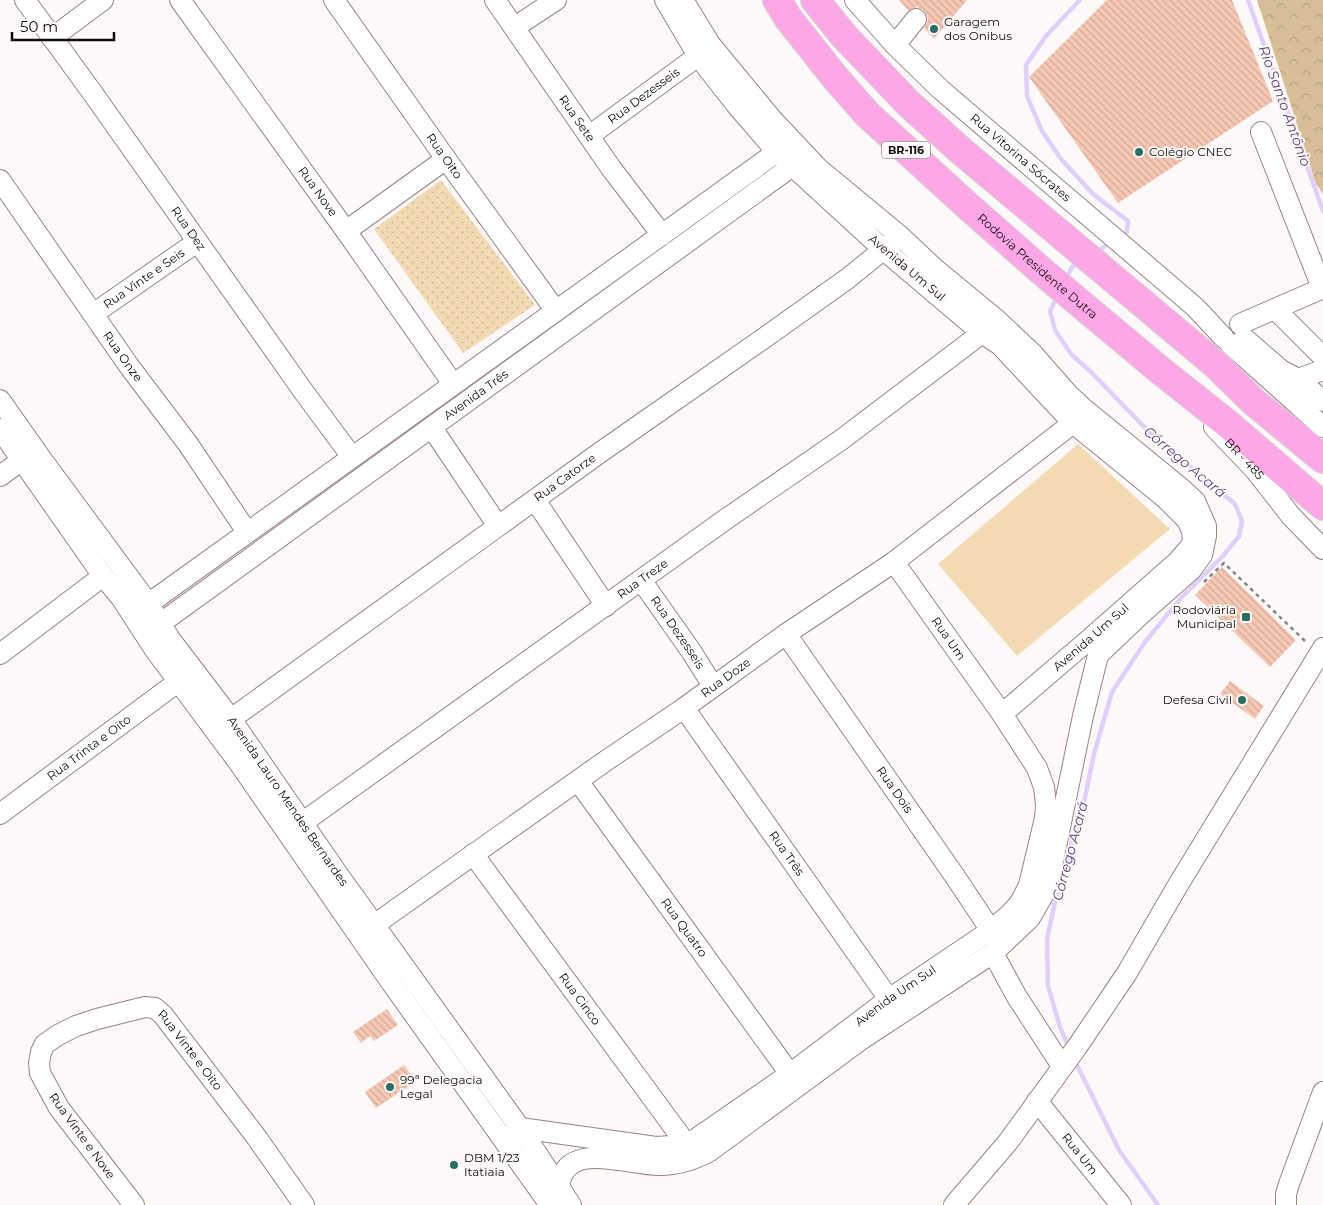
<svg xmlns="http://www.w3.org/2000/svg" width="1323" height="1205" font-family="Montserrat,sans-serif">
  <defs>
    <pattern id="forest-crowns" width="20" height="18" patternUnits="userSpaceOnUse" patternTransform="scale(1.25)"><rect width="20" height="18" fill="#d8be96"/><path d="M2 6a3 3 0 1 1 6 0M12 15a3 3 0 1 1 6 0" fill="none" stroke="#b8a280"/></pattern>
    <pattern id="park-dots" width="8" height="8" patternUnits="userSpaceOnUse" patternTransform="scale(1.25)"><rect width="8" height="8" fill="#f4dab3"/><path d="M2 2h.1M6 6h.1" fill="none" stroke="#d0ba99" stroke-width="1.8" stroke-linecap="round"/></pattern>
    <pattern id="building-back-hatch" width="6" height="6" patternUnits="userSpaceOnUse" patternTransform="scale(1.25)"><rect width="6" height="6" fill="#f6c7b3"/><path d="M-1 5l2 2M0 0l6 6M5-1l2 2" fill="none" stroke="#d2aa99"/></pattern>
  </defs>
  <rect width="100%" height="100%" fill="#fdf9f9"/>
  <path fill="url(#forest-crowns)" d="M1257,0h66v194l-7,-10z"/>
  <path fill="url(#park-dots)" d="M441,180l94,125 -72,48 -89,-124z"/>
  <path fill="#f4dab3" d="M1078,444l92,85 -153,127 -79,-92z"/>
  <g fill="none" stroke-linecap="round" stroke-linejoin="round">
    <path stroke="#e0cffa" stroke-width="4.5" d="M1080,0l-34,36 -20,29 1,31 15,35 19,28 32,35 35,27 -1,11 -7,5
      M1248,0l75,211
      M1097,252l14,-10
      M1066,279l6,-12 8,-4
      M1058,295l-8,16 5,19 16,24 21,19 58,60 85,71 7,17 -3,15 -16,20 -42,42 -36,44 -33,50 -18,62 -11,53 -23,72 -13,60 1,47 12,41 9,21
      M1074,1059l45,91 39,55"/>
  </g>
  <path fill="url(#building-back-hatch)" d="M899,0h68l-33,39 -10,-11 4,-8 -1,-5 -3,-5 -7,-3 -9,3z
    M1107,0h125l41,101 -155,102 -89,-126z
    M1222,567l74,73 -26,27 -75,-72z
    M1230,681l34,25 -9,13 -35,-25z
    M387,1009l11,16 -24,16 -4,-5 -9,7 -8,-11z
    M404,1065l12,16 -40,27 -11,-16z"/>
  <g fill="none" stroke-linecap="round" stroke-linejoin="round">
    <g stroke="#978385" stroke-width="22">
      <g id="minor">
        <path id="s1" d="M25,0l69,95 212,300 46,62"/>
        <path id="s2" d="M180,0l166,231 107,153"/>
        <path id="s3" d="M334,0l112,159 110,152"/>
        <path id="s4" d="M495,0l116,168 51,67"/>
        <path id="s5" d="M855,0l40,45 45,44 255,218 29,31"/>
        <path d="M515,27l41,-27"/>
        <path d="M52,38l51,-38"/>
        <path d="M895,45l21,-26"/>
        <path d="M1261,132l61,156"/>
        <path id="s6" d="M589,136l109,-80"/>
        <path id="s7" d="M0,180l129,186 59,78 59,88"/>
        <path d="M346,231l100,-72"/>
        <path d="M1275,309l48,48"/>
        <path id="s8" d="M93,314l104,-72"/>
        <path d="M1240,324l83,-36"/>
        <path d="M1244,338l37,32 17,9 25,22"/>
        <path d="M1229,343l94,84"/>
        <path d="M1298,379l25,-9"/>
        <path id="s9" d="M0,400l43,61 105,142 22,36 61,80 106,154 183,255 51,77"/>
        <path id="s10" d="M1214,427l41,43 36,46 32,33"/>
        <path d="M432,428l66,98"/>
        <path d="M0,429l103,147 19,23 33,51 84,113 154,222 157,220"/>
        <path d="M0,476l22,-16"/>
        <path d="M535,500l71,106"/>
        <path id="s11" d="M894,562l108,152"/>
        <path id="s12" d="M641,580l50,71 22,35"/>
        <path d="M137,612l640,-460"/>
        <path id="s13" d="M161,623l630,-456"/>
        <path id="s14" d="M786,634l168,241 44,66"/>
        <path d="M0,654l103,-78"/>
        <path id="s15" d="M684,708l205,291"/>
        <path id="s16" d="M231,719l367,-265 169,-118 80,-57 47,-38"/>
        <path id="s17" d="M578,781l212,293"/>
        <path id="s18" d="M0,814l179,-133"/>
        <path id="s19" d="M302,823l424,-304 115,-79 141,-107"/>
        <path id="s20" d="M473,854l214,291"/>
        <path id="s21" d="M374,925l230,-163 80,-54 102,-74 108,-72 179,-139"/>
        <path d="M993,953l24,44 45,69"/>
        <path id="s22" d="M1037,1101l84,104"/>
        <path id="s23" d="M505,1140l15,-12 136,19 31,-2 103,-71 99,-75 101,-68 19,-16 11,-12 9,-18 16,-67 1,-13 -2,-18 -7,-19 -35,-54 83,-71 92,-81 14,-16 2,-6 -1,-9 -5,-11 -22,-22 -92,-75 -73,-78 -18,-12 -98,-83 -107,-98 -39,-45 -40,-51 -33,-56"/>
        <path d="M559,1186c8,-47 67,-21 100,-21 19,0 35,-5 51,-14l152,-112 131,-86 37,-35 13,-23 9,-29 31,-150 15,-61 42,-40 51,-45 11,-15 4,-19v-10l-11,-25 -13,-12 -99,-81 -15,-14 -35,-40 -36,-34 -63,-52 -34,-32 -81,-67 -48,-51 -61,-74 -27,-44"/>
        <path id="s24" d="M134,1205l-75,-97 -19,-35 -1,-10 2,-11 4,-8 13,-9 18,-9 21,-7 48,-12 10,1 8,7 94,123 47,67"/>
        <path d="M954,1205l54,-63 69,-95 50,-74 51,-88 145,-237"/>
        <path d="M1286,1205v-11l3,-10 34,-92"/>
      </g>
    </g>
    <g stroke="#d4d3d3" stroke-width="30">
      <g id="highway">
        <path id="s25" d="M777,0l11,18 45,57 34,39 103,94 75,66 116,97 68,54 94,81"/>
        <path d="M815,0l29,36 64,67 52,47 255,214 39,38 69,57"/>
      </g>
    </g>
    <path stroke="#8a8585" stroke-width="2.5" stroke-dasharray="4 4" stroke-linecap="butt" d="M1204,582l20,-19 83,80"/>
    <use href="#minor" stroke="#fff" stroke-width="20"/>
    <use href="#highway" stroke="#fda7e7" stroke-width="28"/>
  </g>
  <g fill="#296e62" stroke="#fdf9f9" stroke-width="2">
    <circle cx="934" cy="29" r="5"/>
    <circle cx="1139" cy="152" r="5"/>
    <rect x="1241" y="612" width="10" height="10" rx="2.5"/>
    <circle cx="1242" cy="700" r="5"/>
    <circle cx="390" cy="1087" r="5"/>
    <circle cx="454" cy="1165" r="5"/>
  </g>
  <g text-anchor="middle" stroke-width="4" stroke-linejoin="round" paint-order="stroke">
    <rect fill="#fdf9f9" stroke="#585252" stroke-width="1" x="882" y="141.5" width="48" height="17" rx="4"/>
    <g font-size="11" font-weight="bold" fill="#110b0b">
      <text x="906" y="154">BR-116</text>
    </g>
    <g font-size="12" fill="#110b0b" stroke="#fdf9f9" text-anchor="start">
      <text x="944" y="26">Garagem<tspan x="944" dy="14">dos Onibus</tspan></text>
      <text x="1149" y="156">Colégio CNEC</text>
      <text x="1236" y="614" text-anchor="end">Rodoviária<tspan x="1236" dy="14">Municipal</tspan></text>
      <text x="1232" y="704" text-anchor="end">Defesa Civil</text>
      <text x="400" y="1084">99ª Delegacia<tspan x="400" dy="14">Legal</tspan></text>
      <text x="464" y="1162">DBM 1/23<tspan x="464" dy="14">Itatiaia</tspan></text>
    </g>
    <g font-size="12" fill="#110b0b" stroke="#fdf9f9">
      <text dy="4" stroke="none"><textPath href="#s6" startOffset="68">Rua Dezesseis</textPath></text>
      <text dy="4" stroke="none"><textPath href="#s4" startOffset="144">Rua Sete</textPath></text>
      <text dy="4" stroke="none"><textPath href="#s3" startOffset="191">Rua Oito</textPath></text>
      <text dy="4" stroke="none"><textPath href="#s5" startOffset="229">Rua Vitorina Sócrates</textPath></text>
      <text dy="4" stroke="none"><textPath href="#s2" startOffset="236">Rua Nove</textPath></text>
      <text dy="4" stroke="none"><textPath href="#s1" startOffset="281">Rua Dez</textPath></text>
      <text dy="4" stroke="none"><textPath href="#s25" startOffset="374">Rodovia Presidente Dutra</textPath></text>
      <text transform="translate(907 268) rotate(40)" y="4">Avenida Um Sul</text>
      <text dy="4" stroke="none"><textPath href="#s8" startOffset="62">Rua Vinte e Seis</textPath></text>
      <text dy="4" stroke="none"><textPath href="#s7" startOffset="215">Rua Onze</textPath></text>
      <text dy="4" stroke="none"><textPath href="#s13" startOffset="389">Avenida Três</textPath></text>
      <text dy="4" stroke="none"><textPath href="#s10" startOffset="44">BR - 485</textPath></text>
      <text dy="4" stroke="none"><textPath href="#s16" startOffset="412">Rua Catorze</textPath></text>
      <text dy="4" stroke="none"><textPath href="#s19" startOffset="419">Rua Treze</textPath></text>
      <text dy="4" stroke="none"><textPath href="#s12" startOffset="64">Rua Dezesseis</textPath></text>
      <text dy="4" stroke="none"><textPath href="#s23" startOffset="922">Avenida Um Sul</textPath></text>
      <text dy="4" stroke="none"><textPath href="#s11" startOffset="94">Rua Um</textPath></text>
      <text dy="4" stroke="none"><textPath href="#s21" startOffset="430">Rua Doze</textPath></text>
      <text dy="4" stroke="none"><textPath href="#s18" startOffset="111">Rua Trinta e Oito</textPath></text>
      <text dy="4" stroke="none"><textPath href="#s14" startOffset="190">Rua Dois</textPath></text>
      <text dy="4" stroke="none"><textPath href="#s9" startOffset="494">Avenida Lauro Mendes Bernardes</textPath></text>
      <text dy="4" stroke="none"><textPath href="#s15" startOffset="178">Rua Três</textPath></text>
      <text dy="4" stroke="none"><textPath href="#s17" startOffset="181">Rua Quatro</textPath></text>
      <text dy="4" stroke="none"><textPath href="#s23" startOffset="444">Avenida Um Sul</textPath></text>
      <text dy="4" stroke="none"><textPath href="#s20" startOffset="180">Rua Cinco</textPath></text>
      <text dy="4" stroke="none"><textPath href="#s24" startOffset="365">Rua Vinte e Oito</textPath></text>
      <text transform="translate(82 1136) rotate(54)" y="4">Rua Vinte e Nove</text>
      <text dy="4" stroke="none"><textPath href="#s22" startOffset="68">Rua Um</textPath></text>
    </g>
    <g font-size="14" font-style="italic" fill="#5b447a" stroke="#fdf9f9">
      <text transform="translate(1285 106) rotate(70)" y="5">Rio Santo Antônio</text>
      <text transform="translate(1185 462) rotate(40)" y="5">Córrego Acará</text>
      <text transform="translate(1070 851) rotate(-75)" y="5">Córrego Acará</text>
    </g>
  </g>
  <path d="M12 32v8h102v-8" fill="none" stroke="#110b0b" stroke-width="2.5"/>
  <text x="20" y="32" font-size="15" fill="#110b0b" stroke="#fdf9f9" stroke-width="4" paint-order="stroke">50 m</text>
</svg>
